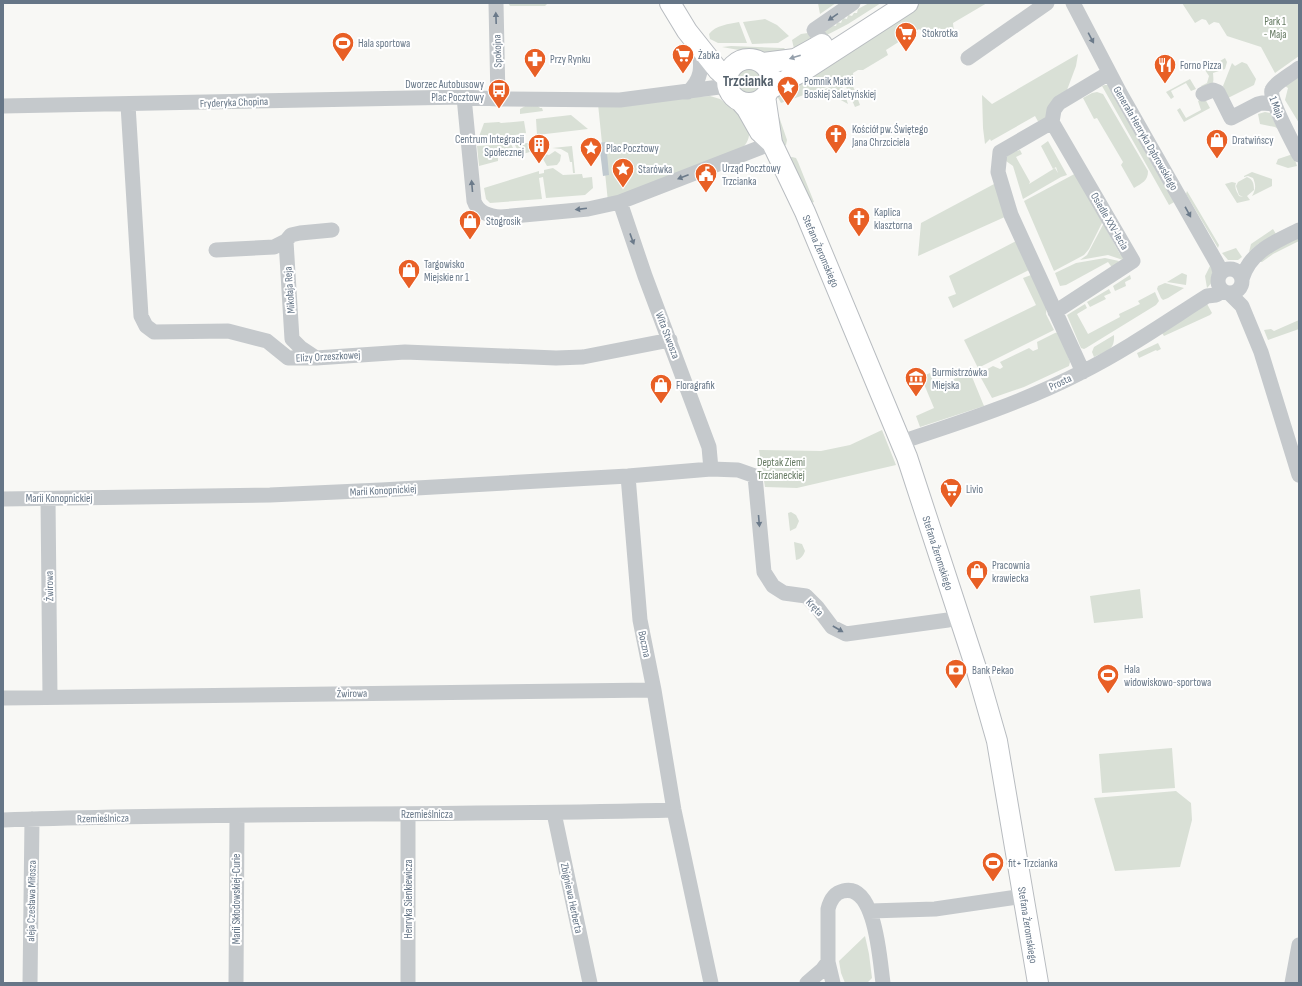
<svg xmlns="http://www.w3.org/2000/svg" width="1302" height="986" font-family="'Sofia Sans Condensed',sans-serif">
  <rect width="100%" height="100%" fill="#f8f8f5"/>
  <path fill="#d9e0d6" d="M508,3h40l-3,3h-35z
    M818,3h18l-16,11z
    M869,3h12l-33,21 -23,12 -2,-7 3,-5 10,2 1,-4 4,1 2,-5 4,1 1,-4 4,1 2,-3h3l1,-4z
    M913,3h74l-34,20 1,9 -8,5 -6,-9 -16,5 -5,-4 -33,21 2,5 -25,15h-5l-5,3 1,9 -1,4 7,19 -5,2 -12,-27 -3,3h1l7,21 -25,-14 15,-7 -57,20 -4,-7z
    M1182,3h117v53l-24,17 -14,-26 -34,-11 -8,-13 -5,-1 -5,3 -3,-5 -4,-1 -7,4z
    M765,19l12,6 12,11 -11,7 -26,1 -9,-22z
    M739,22l8,21h-29l-8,-4 -1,-5c7,-9 20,-10 30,-12z
    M808,33l6,8 -19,12 -3,-13 9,-6z
    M731,46l50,2h3l4,4 -16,4 -50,-9z
    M1078,54l-2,12 -9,24 1,3 -20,25 -8,7 -5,-9 -44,25 -1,-2 -5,5 -2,-16 -1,-33 10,9z
    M1225,58l2,4 -2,7 -12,4c1,12 1,10 -10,16l-2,-3 6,-3 2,-7 -4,-6z
    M1242,62l5,2 9,15 -2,6 -26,13 -5,-12 9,-23 3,3z
    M733 80a15 15 0 1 1 30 0a15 15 0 1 1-30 0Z
    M1299,72v51l-14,-23 3,-12 -6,-4z
    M1190,79l6,10 -5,2 -5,-8 -15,8 3,6 -3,2 -5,-7z
    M1105,85h4l67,116 -7,4 -67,-119z
    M1097,92l6,2 45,77c0,10 -6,12 -14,17l-13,-23 2,-3 -26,-44 -3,1 -11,-21 9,-5z
    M710,96l10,3 8,6 12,4c8,20 16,26 -1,43l-131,50 -10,-98z
    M1204,97l6,11 -26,14 -7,-12 3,-2 6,10 15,-8 -3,-9z
    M774,102l13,38 -1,5 -4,2z
    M529,104h7l4,4h2l1,3 -23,3v-5z
    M1265,112l5,1 8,16 -3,-2 -15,-3 -2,-10z
    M571,115l17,14 -51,6 -1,-16z
    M524,121l2,12 -49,9 7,-19 15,-1 2,1z
    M1048,141l19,34 -6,2 -38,22 -10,-33 -7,-5v-4l7,-5 7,-2 2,4 -6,3 14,25 -1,2 26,-16 3,5 -2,-6 -3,2 -12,-23z
    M514,143h21l1,7 -16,5z
    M511,144l6,12 -6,2 -3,-4h-6l-4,3v4l-19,5 -2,-20z
    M572,146l3,27h-2l-1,-11h-2l-2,-9 -7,-4 -9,-1z
    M555,151l6,4 -1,6 -3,4 -10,1 -4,-7v-4l2,-1 4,1z
    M1293,154l4,12 -9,2 -12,-4 2,-5z
    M792,157l4,1 2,4 16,40 -7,2 -19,-46z
    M553,168l10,7 19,-1 1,4 9,-1 1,11 -8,7 -39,3 -3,-21 -4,1 3,21 -52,4 -4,-4 -2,-11 55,-17v3l5,-1v-3z
    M1080,171l25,46 -16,32 -5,6 -30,16 -30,-70z
    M1252,172l20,7v7l-20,10c4,-7 4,-11 1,-18l-5,-2 -4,1v-1z
    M1247,177c6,2 7,7 7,13l-7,6 3,4 -13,3 -12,-19 7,-2 4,1c-2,5 1,9 3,13l4,1 -4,-2 -3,-9 2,-4z
    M996,183l11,33 -89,40 3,-33z
    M1187,191l32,54 -1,3 -32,-54z
    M1106,219v10l14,25 3,-1v7l-15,-5 -28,5 7,-5z
    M1273,229l3,5 -18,10 -9,8 2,-8z
    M1299,237v4l-26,13 -11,8h-3l8,-8z
    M1018,240l11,30 -76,38 -5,-11 8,-3 -7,-18z
    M1236,248l6,9 -4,3h-10l-6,-7z
    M1105,258l14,3 -6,8 -5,-7 -42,23 -6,1 -5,-13 21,-10z
    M1211,264c3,11 5,15 -4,24l-2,-12z
    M1182,273l5,2 -1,10 -19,-3z
    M1031,275l16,30 -1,9 8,16 -76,38 -14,-28 72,-35 -13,-27z
    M1130,275l1,4 -6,3 1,4 -11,5 -2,-5z
    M1165,283l19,5 -16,10 -5,2 -2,-2 -4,-9 1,-3z
    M1109,289l2,4 -7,3 2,3 -16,8 -3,-5z
    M1155,292l4,9 -3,4 -70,43 -2,1 -3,-1 -14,-33 18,-11 2,4 -10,6 11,20 32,-17 -1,-3 21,-10 -2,-3z
    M1206,302l6,11 -2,2 -46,21 -2,-3z
    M1299,320v9l-31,11 -4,-10 7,-1 3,2z
    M1059,332l11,30 -1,4 -45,21 -32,11 -11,-20 1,-6 11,-6 7,3 3,-2 -3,-5 29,-14 4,3 5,-2 -1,-7 18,-9z
    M1114,335c1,16 -8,16 -20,22l-2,-5 2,-5z
    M1158,343l3,6 -4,2 -1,-1 -17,8 -2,-5z
    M970,372l14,34 -64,21 -4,-11 18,-8 -13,-31 9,-4 5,14z
    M882,430l14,35 -99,23 -32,-1 -6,-37 62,1 29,-6z
    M791,512l5,3 3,6 -3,7 -6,3 -2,-18z
    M794,542l8,2 3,7c-2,5 -4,8 -9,9z
    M1140,589l3,29 -49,5 -4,-27z
    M1172,748l3,40 -73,5 -3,-39z
    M1176,791l15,12 1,17 -12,47 -65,4 -21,-73z
    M865,936l4,18 3,24 -5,5h-22l-4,-10 -2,-12z"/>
  <path fill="#c0c9cf" d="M606,142l3,33 -6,1 -4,-33z"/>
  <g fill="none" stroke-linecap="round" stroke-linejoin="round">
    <g stroke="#b8bcc0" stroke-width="22">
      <path id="major" d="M670,3l17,28 31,39 9,8
        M727 81a22 22 0 1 1 44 0a22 22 0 1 1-44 0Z
        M762,63l33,-4 27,-15
        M770,89l33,-18 105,-68
        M765,96l7,47 33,69 102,245 70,214 20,70 41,242
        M740,101l7,8 13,23 12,11"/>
    </g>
    <path stroke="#c5c9cc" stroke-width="15" d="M496,3l2,96
      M1073,3l47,90 98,172 2,8
      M830,50l-16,-20 39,-27
      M968,58l79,-55
      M1299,68c-6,5 -24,15 -27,22 -4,7 22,55 27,65
      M688,92c16,-15 13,-27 11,-47
      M1203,94l10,-4 5,2 13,26 27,-14 4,-1 12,1
      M464,97l10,104c4,12 15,15 27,16l66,-6 21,-2 32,-7 152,-59
      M128,105l13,211 5,10 8,6 74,-1 39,10 21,17h28l89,-6 151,6 27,-1 87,-17
      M3,106l461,-9 34,2 122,1 107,-14
      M1052,122l81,139 -78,51
      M620,202l25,74 64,171 2,22
      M286,241l6,98 9,9 15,10
      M216,250l58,-3 12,-6 5,-6 9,-2 32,-3
      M1218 281a12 12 0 1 1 24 0a12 12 0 1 1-24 0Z
      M1242,279c8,-28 33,-37 57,-49
      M1229,293l13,13 19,46 38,123
      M1083,372l-72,-157 -13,-43 2,-20 52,-30 2,-12 5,-7 50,-30
      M901,442c61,-20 123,-40 181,-70 44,-22 84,-50 125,-76l9,-1 7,-4
      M628,476l12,144 14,70 20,120 37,173
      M3,499l267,-4 111,-5 247,-14 83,-7 27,1 17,6 9,96 9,14 11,7 22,3 11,11 15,20 14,7 102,-14 11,-3
      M48,499l2,198
      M3,698l651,-8
      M554,813l36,170
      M3,820c224,-8 447,-4 671,-10
      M870,911l65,-2 89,-13
      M30,983l2,-164
      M236,983l1,-167
      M408,983v-169
      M807,983l15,-13 6,-8
      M833,983l-5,-21v-53c2,-8 6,-16 15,-18 33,-9 37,72 40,92
      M1292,983l7,-38"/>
    <use href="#major" stroke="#fff" stroke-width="20"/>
  </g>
  <defs><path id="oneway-solid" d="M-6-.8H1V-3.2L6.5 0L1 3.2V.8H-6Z"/></defs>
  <g fill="#6b7a8a">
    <use href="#oneway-solid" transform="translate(833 17) rotate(145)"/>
    <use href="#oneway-solid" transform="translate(496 18) rotate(-92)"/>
    <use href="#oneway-solid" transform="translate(1091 38) rotate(62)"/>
    <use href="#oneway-solid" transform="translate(683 177) rotate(159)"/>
    <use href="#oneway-solid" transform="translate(472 186) rotate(-95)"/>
    <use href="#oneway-solid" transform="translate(581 209) rotate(173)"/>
    <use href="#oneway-solid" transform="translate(1188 212) rotate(61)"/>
    <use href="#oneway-solid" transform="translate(632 239) rotate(70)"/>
    <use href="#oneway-solid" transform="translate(759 521) rotate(85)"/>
    <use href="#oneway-solid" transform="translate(838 629) rotate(30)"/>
  </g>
  <use fill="#949fab" href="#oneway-solid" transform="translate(795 57) rotate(162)"/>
  <defs>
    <g id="supermarket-pin" transform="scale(1.15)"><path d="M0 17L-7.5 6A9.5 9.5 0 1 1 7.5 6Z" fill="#e85f25" stroke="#fff"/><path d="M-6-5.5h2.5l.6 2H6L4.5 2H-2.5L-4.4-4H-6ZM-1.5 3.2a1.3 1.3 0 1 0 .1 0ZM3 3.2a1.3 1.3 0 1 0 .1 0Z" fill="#fff"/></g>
    <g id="stadium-pin" transform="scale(1.15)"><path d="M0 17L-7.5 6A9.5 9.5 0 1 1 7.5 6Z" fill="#e85f25" stroke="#fff"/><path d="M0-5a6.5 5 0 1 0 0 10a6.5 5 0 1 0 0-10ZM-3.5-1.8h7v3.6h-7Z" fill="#fff"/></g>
    <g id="pharmacy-pin" transform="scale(1.15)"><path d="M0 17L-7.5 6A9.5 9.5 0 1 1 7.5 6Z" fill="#e85f25" stroke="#fff"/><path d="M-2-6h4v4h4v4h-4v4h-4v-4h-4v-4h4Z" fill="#fff"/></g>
    <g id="restaurant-pin" transform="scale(1.15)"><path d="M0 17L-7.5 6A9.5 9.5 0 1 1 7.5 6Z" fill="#e85f25" stroke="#fff"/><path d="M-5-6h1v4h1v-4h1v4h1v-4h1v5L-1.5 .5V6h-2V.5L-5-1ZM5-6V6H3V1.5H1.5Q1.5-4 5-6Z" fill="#fff"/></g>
    <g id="sight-pin" transform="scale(1.15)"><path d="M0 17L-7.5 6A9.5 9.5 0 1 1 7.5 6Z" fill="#e85f25" stroke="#fff"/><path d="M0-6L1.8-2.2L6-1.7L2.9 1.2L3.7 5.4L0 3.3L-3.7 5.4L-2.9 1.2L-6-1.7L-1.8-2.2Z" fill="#fff"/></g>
    <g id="bus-pin" transform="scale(1.15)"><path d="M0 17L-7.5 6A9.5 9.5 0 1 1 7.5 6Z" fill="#e85f25" stroke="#fff"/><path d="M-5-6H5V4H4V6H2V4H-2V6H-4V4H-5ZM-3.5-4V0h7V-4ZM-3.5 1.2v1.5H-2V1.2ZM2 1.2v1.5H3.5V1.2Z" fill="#fff"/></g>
    <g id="church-pin" transform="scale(1.15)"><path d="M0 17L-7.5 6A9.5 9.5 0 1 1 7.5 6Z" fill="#e85f25" stroke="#fff"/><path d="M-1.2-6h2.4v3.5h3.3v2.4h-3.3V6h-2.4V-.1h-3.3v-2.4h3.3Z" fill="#fff"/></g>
    <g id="shop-pin" transform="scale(1.15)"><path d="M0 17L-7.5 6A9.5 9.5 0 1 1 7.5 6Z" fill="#e85f25" stroke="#fff"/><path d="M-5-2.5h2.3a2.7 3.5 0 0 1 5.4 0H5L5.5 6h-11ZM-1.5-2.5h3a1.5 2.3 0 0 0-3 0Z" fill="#fff"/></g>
    <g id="building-pin" transform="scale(1.15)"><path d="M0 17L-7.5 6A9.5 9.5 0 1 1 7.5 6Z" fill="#e85f25" stroke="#fff"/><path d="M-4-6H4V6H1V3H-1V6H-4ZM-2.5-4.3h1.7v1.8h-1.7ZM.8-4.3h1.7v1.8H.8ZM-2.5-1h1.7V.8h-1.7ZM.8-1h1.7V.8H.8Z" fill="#fff"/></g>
    <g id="civic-pin" transform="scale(1.15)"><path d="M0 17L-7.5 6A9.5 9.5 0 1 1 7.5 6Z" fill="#e85f25" stroke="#fff"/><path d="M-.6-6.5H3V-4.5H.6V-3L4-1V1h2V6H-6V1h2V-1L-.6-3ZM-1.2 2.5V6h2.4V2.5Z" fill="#fff"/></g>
    <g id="museum-pin" transform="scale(1.15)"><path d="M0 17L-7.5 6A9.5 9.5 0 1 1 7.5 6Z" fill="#e85f25" stroke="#fff"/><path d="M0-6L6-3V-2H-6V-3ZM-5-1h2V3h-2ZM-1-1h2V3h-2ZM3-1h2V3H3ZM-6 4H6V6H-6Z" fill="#fff"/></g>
    <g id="bank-pin" transform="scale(1.15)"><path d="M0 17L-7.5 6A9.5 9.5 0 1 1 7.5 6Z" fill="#e85f25" stroke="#fff"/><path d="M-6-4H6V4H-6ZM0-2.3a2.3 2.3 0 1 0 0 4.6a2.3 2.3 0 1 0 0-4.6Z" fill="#fff"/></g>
  </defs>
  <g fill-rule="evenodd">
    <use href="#supermarket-pin" x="906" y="33"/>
    <use href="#stadium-pin" x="343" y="43"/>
    <use href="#supermarket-pin" x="683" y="55"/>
    <use href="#pharmacy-pin" x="535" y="59"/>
    <use href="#restaurant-pin" x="1165" y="65"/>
    <use href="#sight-pin" x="788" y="87"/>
    <use href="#bus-pin" x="499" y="90"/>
    <use href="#church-pin" x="836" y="135"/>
    <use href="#shop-pin" x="1217" y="140"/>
    <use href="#building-pin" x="539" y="145"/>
    <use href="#sight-pin" x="591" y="148"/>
    <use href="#sight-pin" x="623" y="169"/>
    <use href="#civic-pin" x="706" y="174"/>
    <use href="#church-pin" x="859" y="218"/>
    <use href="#shop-pin" x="470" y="221"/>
    <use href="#shop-pin" x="409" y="270"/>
    <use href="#museum-pin" x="916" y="378"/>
    <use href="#shop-pin" x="661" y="385"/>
    <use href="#supermarket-pin" x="951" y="489"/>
    <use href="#shop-pin" x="977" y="571"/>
    <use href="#bank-pin" x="956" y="670"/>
    <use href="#stadium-pin" x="1108" y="675"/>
    <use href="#stadium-pin" x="993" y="863"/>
  </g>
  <g text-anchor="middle" stroke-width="4" stroke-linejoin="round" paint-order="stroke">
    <g font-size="11" fill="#647961" stroke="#fff">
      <text x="1275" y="25">Park 1<tspan x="1275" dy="13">- Maja</tspan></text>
      <text x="781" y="466">Deptak Ziemi<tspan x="781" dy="13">Trzcianeckiej</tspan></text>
    </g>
    <g font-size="11" fill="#667687" stroke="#fff" text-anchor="start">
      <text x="922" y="37">Stokrotka</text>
      <text x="358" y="47">Hala sportowa</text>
      <text x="698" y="59">Żabka</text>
      <text x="550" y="63">Przy Rynku</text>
      <text x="1180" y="69">Forno Pizza</text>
      <text x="804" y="85">Pomnik Matki<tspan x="804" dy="13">Boskiej Saletyńskiej</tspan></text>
      <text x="484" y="88" text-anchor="end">Dworzec Autobusowy<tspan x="484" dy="13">Plac Pocztowy</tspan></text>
      <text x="852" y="133">Kościół pw. Świętego<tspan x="852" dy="13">Jana Chrzciciela</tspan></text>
      <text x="524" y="143" text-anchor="end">Centrum Integracji<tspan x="524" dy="13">Społecznej</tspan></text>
      <text x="1232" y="144">Dratwińscy</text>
      <text x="606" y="152">Plac Pocztowy</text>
      <text x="722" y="172">Urząd Pocztowy<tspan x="722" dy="13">Trzcianka</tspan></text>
      <text x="638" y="173">Starówka</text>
      <text x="874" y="216">Kaplica<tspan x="874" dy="13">klasztorna</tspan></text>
      <text x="486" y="225">Stogrosik</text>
      <text x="424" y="268">Targowisko<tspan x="424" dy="13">Miejskie nr 1</tspan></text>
      <text x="932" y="376">Burmistrzówka<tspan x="932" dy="13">Miejska</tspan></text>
      <text x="676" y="389">Floragrafik</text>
      <text x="966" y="493">Livio</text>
      <text x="992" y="569">Pracownia<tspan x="992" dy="13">krawiecka</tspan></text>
      <text x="1124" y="673">Hala<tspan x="1124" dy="13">widowiskowo-sportowa</tspan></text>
      <text x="972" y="674">Bank Pekao</text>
      <text x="1008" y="867">fit+ Trzcianka</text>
    </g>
    <g font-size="11" fill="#667687" stroke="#fff">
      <text transform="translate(497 51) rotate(-92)" y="4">Spokojna</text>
      <text transform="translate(234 102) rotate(-2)" y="4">Fryderyka Chopina</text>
      <text transform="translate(1277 107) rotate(69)" y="4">1 Maja</text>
      <text transform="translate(1146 138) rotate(60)" y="4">Generała Henryka Dąbrowskiego</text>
      <text transform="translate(1110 221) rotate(60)" y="4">Osiedle XXV-lecia</text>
      <text transform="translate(821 251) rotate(67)" y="4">Stefana Żeromskiego</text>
      <text transform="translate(289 290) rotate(-94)" y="4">Mikołaja Reja</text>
      <text transform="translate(668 335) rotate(69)" y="4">Wita Stwosza</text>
      <text transform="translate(328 356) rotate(-3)" y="4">Elizy Orzeszkowej</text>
      <text transform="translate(1060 382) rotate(-25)" y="4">Prosta</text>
      <text transform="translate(383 490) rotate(-3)" y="4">Marii Konopnickiej</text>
      <text x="59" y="502">Marii Konopnickiej</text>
      <text transform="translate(938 553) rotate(72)" y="4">Stefana Żeromskiego</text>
      <text transform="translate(49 586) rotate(-91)" y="4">Żwirowa</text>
      <text transform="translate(815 607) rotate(46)" y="4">Kręta</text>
      <text transform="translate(645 644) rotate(78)" y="4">Boczna</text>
      <text transform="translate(352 693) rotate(-1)" y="4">Żwirowa</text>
      <text x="427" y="818">Rzemieślnicza</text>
      <text transform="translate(103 818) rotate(-1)" y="4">Rzemieślnicza</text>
      <text transform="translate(572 898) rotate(78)" y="4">Zbigniewa Herberta</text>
      <text transform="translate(236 899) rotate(-90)" y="4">Marii Skłodowskiej-Curie</text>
      <text transform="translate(408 899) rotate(-90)" y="4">Henryka Sienkiewicza</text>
      <text transform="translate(31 901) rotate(-89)" y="4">aleja Czesława Miłosza</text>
      <text transform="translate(1028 925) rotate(81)" y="4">Stefana Żeromskiego</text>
    </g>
    <g font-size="15" font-weight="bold" fill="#54606b" stroke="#fff">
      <text x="748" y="86">Trzcianka</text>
    </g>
  </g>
  <rect width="1302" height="986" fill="none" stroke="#667687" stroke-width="8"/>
</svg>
